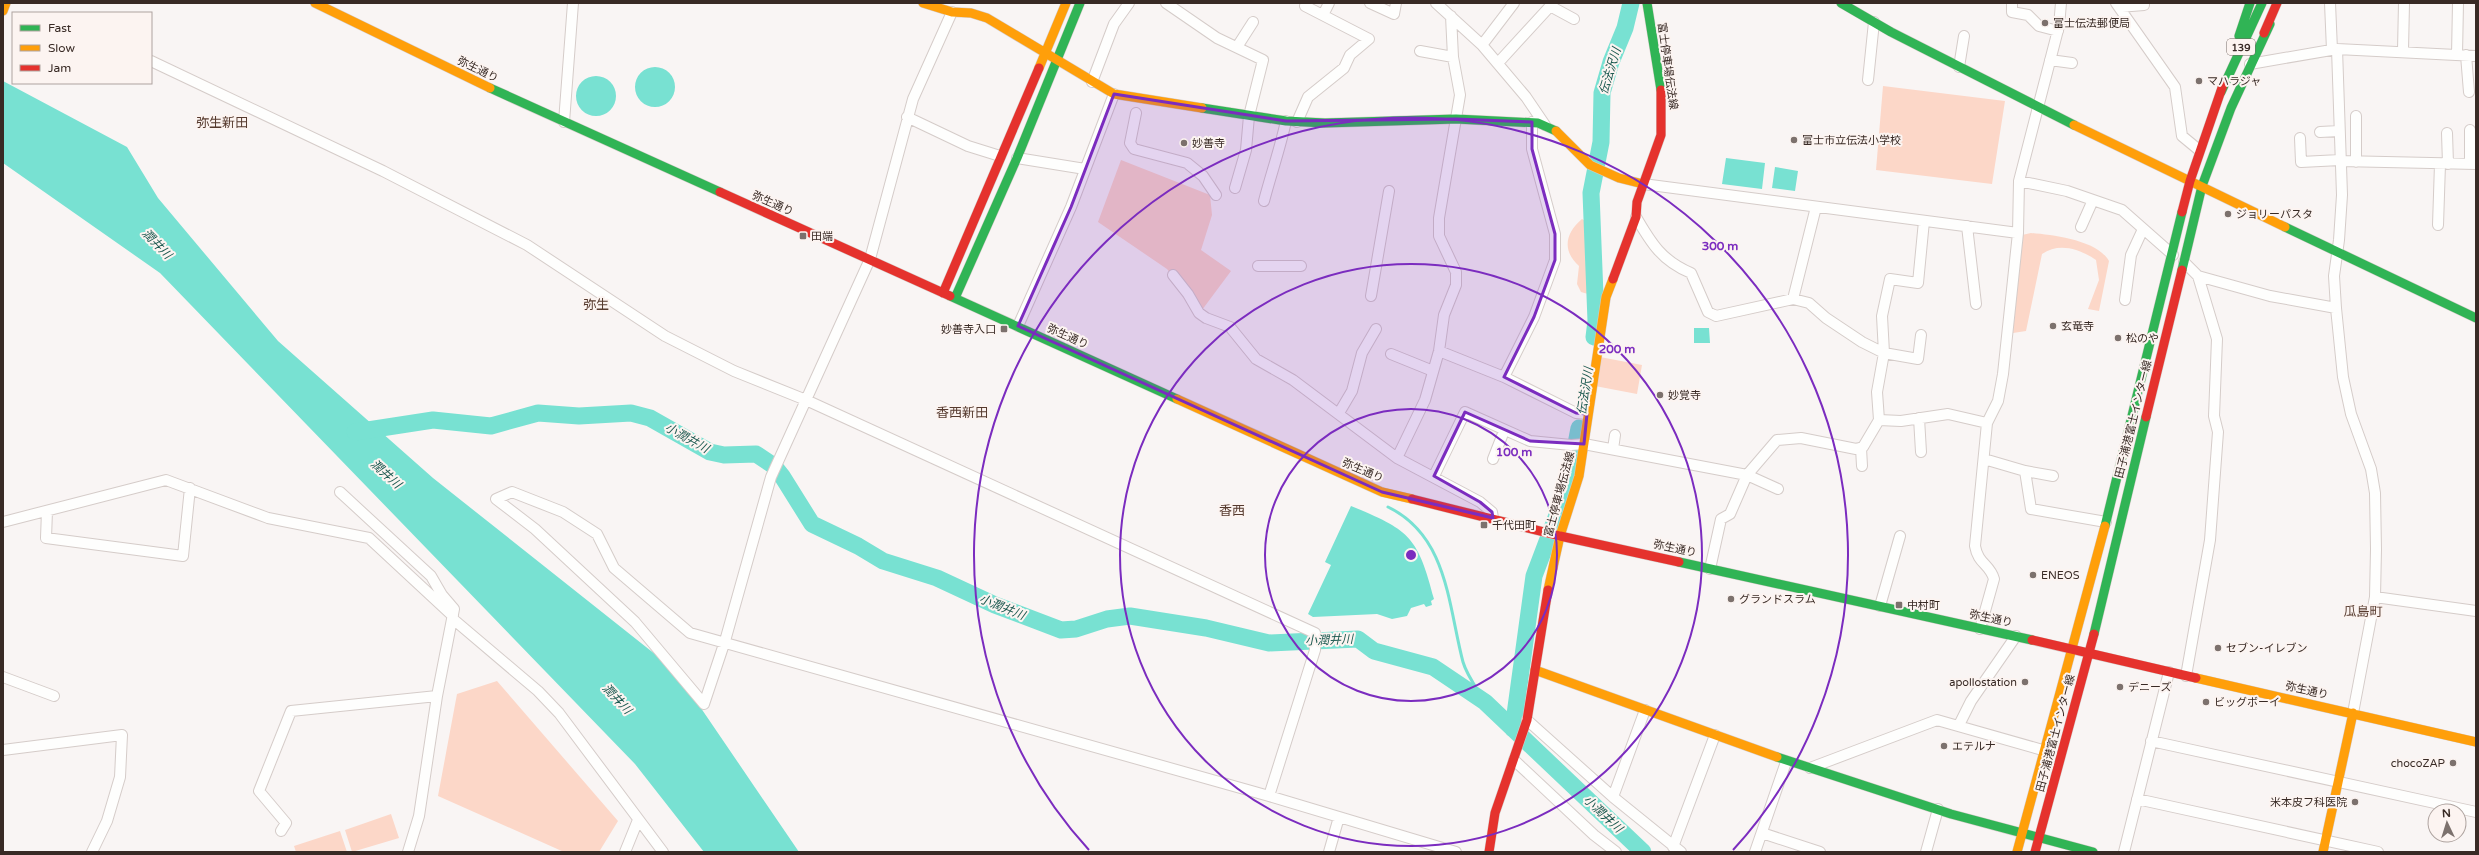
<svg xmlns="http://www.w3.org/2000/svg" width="2479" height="855" font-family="'Varela Round','Noto Sans JP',sans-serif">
  <rect width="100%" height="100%" fill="#f9f5f4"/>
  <path fill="#fcd7c8" d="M1883,86l122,15 -13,83 -116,-14z
    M1121,160l89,35 2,20 -11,35 30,21 -29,39 -35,-41 -69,-47z
    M1582,219l13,8 6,42 -6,27 -14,-4 -4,-8 2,-18c-17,-15 -14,-33 3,-47z
    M2031,233c22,2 66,7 78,28l-10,50 -11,-2 11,-29 -3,-20c-16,-11 -37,-18 -54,-6l-16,77 -13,2 9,-98z
    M1600,357l42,8 -5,29 -42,-8z
    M497,681l121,140 -19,31h-35l-126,-56 19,-102z
    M391,814l8,24 -47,14 -7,-22z
    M340,831l7,21h-51l-2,-6z"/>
  <path fill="#78e1d2" d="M635 87a20 20 0 1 1 40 0a20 20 0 1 1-40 0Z
    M576 96a20 20 0 1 1 40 0a20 20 0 1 1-40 0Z
    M3,81l124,66 31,51 120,143 155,137 242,192 124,182h-95l-69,-88 -475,-491 -157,-110z
    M1726,158l39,5 -3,26 -40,-5z
    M1775,167l23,4 -3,20 -23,-3z
    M1694,328h15l1,15h-16z
    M1351,506c59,24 67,31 83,93l-3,2 1,4 -6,2 -2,-3 -13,4 -4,8 -15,3 -15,-5 -64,3 -5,-3 23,-49 -6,-3z"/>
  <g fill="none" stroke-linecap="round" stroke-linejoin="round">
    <path stroke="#78e1d2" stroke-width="3" d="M1388,507c60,29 60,98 75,155 4,14 15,28 22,40"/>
    <path stroke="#78e1d2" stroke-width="17" d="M1594,337l2,-16 -5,-128 10,-51 1,-49 9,-31 14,-34 6,-25
      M355,432l78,-12 58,6 47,-13 41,3 52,-3 19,5 60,34 14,3 32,-1 18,12 8,10 30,48 46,22 25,15 54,17 58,27 66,25 15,-1 31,-10 23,-3 76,12 63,15 89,-4 16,12 59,16 52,35 158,150
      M1513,729l21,-153 34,-90 11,-58"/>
    <g stroke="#d5ccc9" stroke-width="12">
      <path id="street" d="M1166,3l51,35 46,22 -14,56 -3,34 -11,38
        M1370,3l24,11 2,-11
        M1436,3l46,42 44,52 19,28
        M2012,3v9l16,3 11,11 19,5
        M2116,3l59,84 7,49 17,14
        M2330,3l2,47
        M1550,6l24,13
        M2119,7l25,-2v-2
        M1323,15l6,-12
        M1482,45l32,-42
        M1237,47l16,-25
        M2337,49l5,146 -3,45 -5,36 2,32 7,69 8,37 20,55 4,24 1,56 -1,48 -22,116
        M2403,50l1,-47
        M1420,51l33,6
        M2457,55l1,-52
        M2466,55l3,37
        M2050,60l22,3
        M151,61l232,110 144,74 138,91 69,35 72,29 509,233v17l-46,146
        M1498,63l55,-60
        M2250,64l87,-15 139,7
        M1959,67l5,-31
        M1868,80l6,-58
        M1092,82l22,-58 15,-21
        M1136,113l-6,30 4,6 53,14 16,13 13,19
        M907,117l61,29 32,10
        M564,122l9,-119
        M1297,122l11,-25 36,-29 6,-13 19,-16 -64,-33
        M2470,130v34
        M2320,132l19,-1
        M2447,133l1,31
        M2300,138l1,24 39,-2
        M1017,158l68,11
        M2340,161l136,3
        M2356,162v-46
        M2019,181l48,10 55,19 51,45
        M1643,184l375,49
        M1264,201c7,-27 16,-52 22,-80
        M1636,217c15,26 26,44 55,56l17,39 8,4 77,-17 16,4 17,15 36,24 22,11 -7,39 2,28 22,1 47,-7 39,9
        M2438,225l2,-61
        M1967,226l9,78
        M2081,227l12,-27
        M2184,262l14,14 19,63 -3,77 4,16 -8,108 -24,136
        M1258,266h43
        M1173,275l15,19 11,19 7,5 24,9 26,32 37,21 104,78 83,44 12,10 1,6
        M2198,276l72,20 66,12
        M1371,296l18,-105
        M1793,299l23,-92
        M2125,300l6,-45 12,-26
        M1018,326l53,-119 43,-113
        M1921,335l-3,24 -34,-6 -2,-37 8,-37 28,4 6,-62
        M1439,351l65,26 72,36 11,1
        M1391,354l42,17
        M1504,377l30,-60 21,-57v-26l-23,-85v-27
        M1339,413l13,-22 10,-38 14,-24
        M1919,418l2,34
        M1861,448l1,18
        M1613,449l2,-14
        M1397,458l28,-58 14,-49 5,-36 12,-30v-13l-17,-36v-18l21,-123 -7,-38 -2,-41
        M1493,459l11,-28
        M1984,459l41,12 6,38 75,13
        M2025,471l28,5
        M1434,476l31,-64 65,29 41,4 13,-1 163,31 30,-35 24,-2 55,11 7,-2 16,-27
        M340,492l91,84 11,19 12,14 -17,87 -18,120 -11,36
        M47,511l-1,27 137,18 7,-68
        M3,522l163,-42 102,38 101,20 84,78
        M1710,569l11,-50 9,-5 17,-39 31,14
        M2375,597l101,14
        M1880,606l20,-70
        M453,619l85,72 21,22 104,139
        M1980,629l14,-50c-4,-15 -16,-15 -19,-33l12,-123 11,-22 5,-27 15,-141 1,-52 40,-155 2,-23
        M3,677l51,19
        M704,704l-69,-82 -100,-93 -39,-30 16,-7 51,20 34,22 17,34 76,65 579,163 187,56
        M704,704l21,-63 46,-164 99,-218 43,-160 39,-87
        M1527,720l86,77 68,55
        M1959,725l12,-24 45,-65
        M2151,741l325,71
        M3,750l119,-15 -2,42 -13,44 -15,31
        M1514,760l80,75 22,17
        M1810,768l127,-48 109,31
        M1613,797l32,-87
        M2137,799l241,53
        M281,831l5,-8 -27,-32 32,-80 146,-15
        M1762,833l58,19
        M1673,847l42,-112
        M625,852l13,-32
        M1329,852l10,-35
        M1755,852l31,-90
        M1926,852l12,-43
        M2124,852l45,-180"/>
    </g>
    <g stroke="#d5ccc9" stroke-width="10">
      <path id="fast" d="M1647,3l14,87
        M1841,3l50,29 183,93
        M2239,36l11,-33
        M490,88l230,104
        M2221,92l41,-89
        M1202,108l84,13 39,2 131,-4 82,4 18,8
        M2285,227l191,91
        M2182,270l20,-84 29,-78 39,-84
        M950,296l227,103
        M955,298l62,-140 63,-155
        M2105,526l77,-314
        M1679,562l353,78
        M2094,634l52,-217
        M1777,757l174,57 142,38"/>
    </g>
    <g stroke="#d5ccc9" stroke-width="10">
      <path id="slow" d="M315,3l175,85
        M923,3l29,9 19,1 16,5 127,76 88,14
        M3,11l3,-8
        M1039,68l27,-65
        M2074,125l211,102
        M1556,131l34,34 29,13 24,6
        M1177,399l205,93 30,7
        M1548,590l12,-54 19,-60 27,-179 7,-18
        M1535,670l242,87
        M2196,678l280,64
        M2017,852l88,-326
        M2323,852l30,-139"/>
    </g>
    <g stroke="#d5ccc9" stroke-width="10">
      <path id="jam" d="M2264,33l13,-30
        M720,192l230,104
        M2182,212l8,-31 34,-99
        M1613,279l23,-62 1,-15 24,-67v-45
        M943,293l96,-225
        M2146,417l36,-147
        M1412,499l148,37 119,26
        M2032,640l164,38
        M1489,852l6,-39 32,-93 21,-130
        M2035,852l59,-218"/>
    </g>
    <use href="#street" stroke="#fefefd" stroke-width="10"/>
    <use href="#fast" stroke="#30b455" stroke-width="9"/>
    <use href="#slow" stroke="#ff9f0a" stroke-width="9"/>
    <use href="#jam" stroke="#e5322d" stroke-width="9"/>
  </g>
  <path fill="#7b2cbf" fill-opacity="0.2" stroke="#7b2cbf" stroke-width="3" stroke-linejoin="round" d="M1114,94l172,27 170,-2 76,3v27l23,85v26l-21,57 -30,60 72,36 11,1 -3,30 -54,-3 -65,-29 -31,64 46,26 12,10 1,6 -111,-26 -364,-166 53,-119z"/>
  <g fill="none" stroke="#7b2cbf" stroke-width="2">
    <circle cx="1411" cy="555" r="146"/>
    <circle cx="1411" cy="555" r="291"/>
    <path d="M1089 850A437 437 0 1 1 1733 850"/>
  </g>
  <g fill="#7c716d" stroke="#fcf4f1" stroke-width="1.5">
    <circle cx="2045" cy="23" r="4"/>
    <circle cx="2199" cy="81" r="4"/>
    <circle cx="1794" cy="140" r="4"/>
    <circle cx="1184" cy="143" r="4"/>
    <circle cx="2228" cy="214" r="4"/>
    <rect x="799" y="232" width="8" height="8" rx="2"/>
    <circle cx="2053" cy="326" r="4"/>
    <rect x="1000" y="325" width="8" height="8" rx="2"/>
    <circle cx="2118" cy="338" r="4"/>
    <circle cx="1660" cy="395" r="4"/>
    <rect x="1480" y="521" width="8" height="8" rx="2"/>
    <circle cx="2033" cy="575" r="4"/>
    <circle cx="1731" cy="599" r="4"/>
    <rect x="1895" y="601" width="8" height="8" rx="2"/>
    <circle cx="2218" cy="648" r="4"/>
    <circle cx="2025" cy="682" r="4"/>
    <circle cx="2120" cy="687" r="4"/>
    <circle cx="2206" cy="702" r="4"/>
    <circle cx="1944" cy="746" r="4"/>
    <circle cx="2453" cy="763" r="4"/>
    <circle cx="2355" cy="802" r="4"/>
  </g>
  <g text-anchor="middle" stroke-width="4" stroke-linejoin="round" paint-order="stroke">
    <rect fill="#fcf4f1" stroke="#736762" stroke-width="1" x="2227" y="39" width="28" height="16" rx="3"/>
    <g font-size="10" font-weight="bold" fill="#382a25">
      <text x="2241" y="51">139</text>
    </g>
    <g font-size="11" fill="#382a25" stroke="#fcf4f1" text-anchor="start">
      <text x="2053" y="27">富士伝法郵便局</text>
      <text x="2207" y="85">マハラジャ</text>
      <text x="1802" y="144">富士市立伝法小学校</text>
      <text x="1192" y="147">妙善寺</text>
      <text x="2236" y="218">ジョリーパスタ</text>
      <text x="811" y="240">田端</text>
      <text x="2061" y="330">玄竜寺</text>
      <text x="996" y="333" text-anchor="end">妙善寺入口</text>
      <text x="2126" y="342">松のや</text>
      <text x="1668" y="399">妙覚寺</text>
      <text x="1492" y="529">千代田町</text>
      <text x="2041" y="579">ENEOS</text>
      <text x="1739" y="603">グランドスラム</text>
      <text x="1907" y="609">中村町</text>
      <text x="2226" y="652">セブン-イレブン</text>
      <text x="2017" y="686" text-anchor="end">apollostation</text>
      <text x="2128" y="691">デニーズ</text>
      <text x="2214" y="706">ビッグボーイ</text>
      <text x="1952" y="750">エテルナ</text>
      <text x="2445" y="767" text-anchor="end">chocoZAP</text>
      <text x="2347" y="806" text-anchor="end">米本皮フ科医院</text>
    </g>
    <g font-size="11" fill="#382a25" stroke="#fcf4f1">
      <text transform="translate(1668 66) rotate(82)" y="4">富士停車場伝法線</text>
      <text transform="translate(478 69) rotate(26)" y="4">弥生通り</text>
      <text transform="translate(773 203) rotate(24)" y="4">弥生通り</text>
      <text transform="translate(1068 336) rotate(24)" y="4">弥生通り</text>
      <text transform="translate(2133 419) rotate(-76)" y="4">田子浦港富士インター線</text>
      <text transform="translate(1363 470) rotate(23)" y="4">弥生通り</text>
      <text transform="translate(1559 494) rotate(-75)" y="4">富士停車場伝法線</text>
      <text transform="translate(1675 548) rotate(12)" y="4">弥生通り</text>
      <text transform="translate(1991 618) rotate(12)" y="4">弥生通り</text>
      <text transform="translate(2307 690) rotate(13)" y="4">弥生通り</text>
      <text transform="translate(2055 733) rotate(-75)" y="4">田子浦港富士インター線</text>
    </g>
    <g font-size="12" font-style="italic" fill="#1d5a51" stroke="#fcf4f1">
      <text transform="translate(1610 71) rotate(-73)" y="4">伝法沢川</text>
      <text transform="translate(157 244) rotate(46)" y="4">潤井川</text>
      <text transform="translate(1585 391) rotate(-81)" y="4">伝法沢川</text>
      <text transform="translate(687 438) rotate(29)" y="4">小潤井川</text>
      <text transform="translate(386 474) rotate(42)" y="4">潤井川</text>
      <text transform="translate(1002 607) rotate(22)" y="4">小潤井川</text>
      <text transform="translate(1329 640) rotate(-2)" y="4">小潤井川</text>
      <text transform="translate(617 699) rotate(47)" y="4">潤井川</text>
      <text transform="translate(1603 814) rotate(43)" y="4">小潤井川</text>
    </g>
    <g font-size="13" fill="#563a2e" stroke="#fcf4f1">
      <text x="222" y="127">弥生新田</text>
      <text x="596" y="309">弥生</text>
      <text x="962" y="417">香西新田</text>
      <text x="1232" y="515">香西</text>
      <text x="2363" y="616">瓜島町</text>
    </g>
  </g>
  <circle cx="1411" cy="555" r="6" fill="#7b2cbf" stroke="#fcf4f1" stroke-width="2"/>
  <g font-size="12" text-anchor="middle" font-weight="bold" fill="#7b2cbf" stroke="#fcf4f1" stroke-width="4" stroke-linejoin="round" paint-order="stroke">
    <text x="1720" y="250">300 m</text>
    <text x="1617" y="353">200 m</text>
    <text x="1514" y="456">100 m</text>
  </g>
  <rect width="2479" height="855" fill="none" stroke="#382a25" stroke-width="8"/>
  <rect x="12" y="12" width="140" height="72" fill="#fcf4f1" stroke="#aea39f"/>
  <rect x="20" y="25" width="20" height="6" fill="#30b455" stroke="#aea39f"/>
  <text x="48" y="32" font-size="12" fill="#382a25">Fast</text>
  <rect x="20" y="45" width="20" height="6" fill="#ff9f0a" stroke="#aea39f"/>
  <text x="48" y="52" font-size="12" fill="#382a25">Slow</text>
  <rect x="20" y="65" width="20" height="6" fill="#e5322d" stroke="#aea39f"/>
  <text x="48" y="72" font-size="12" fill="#382a25">Jam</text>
  <g transform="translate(2447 823) rotate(356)"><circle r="19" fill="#fcf4f1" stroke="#aea39f"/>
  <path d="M0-3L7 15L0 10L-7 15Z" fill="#7c716d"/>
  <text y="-6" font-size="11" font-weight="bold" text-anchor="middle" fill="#382a25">N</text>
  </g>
</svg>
